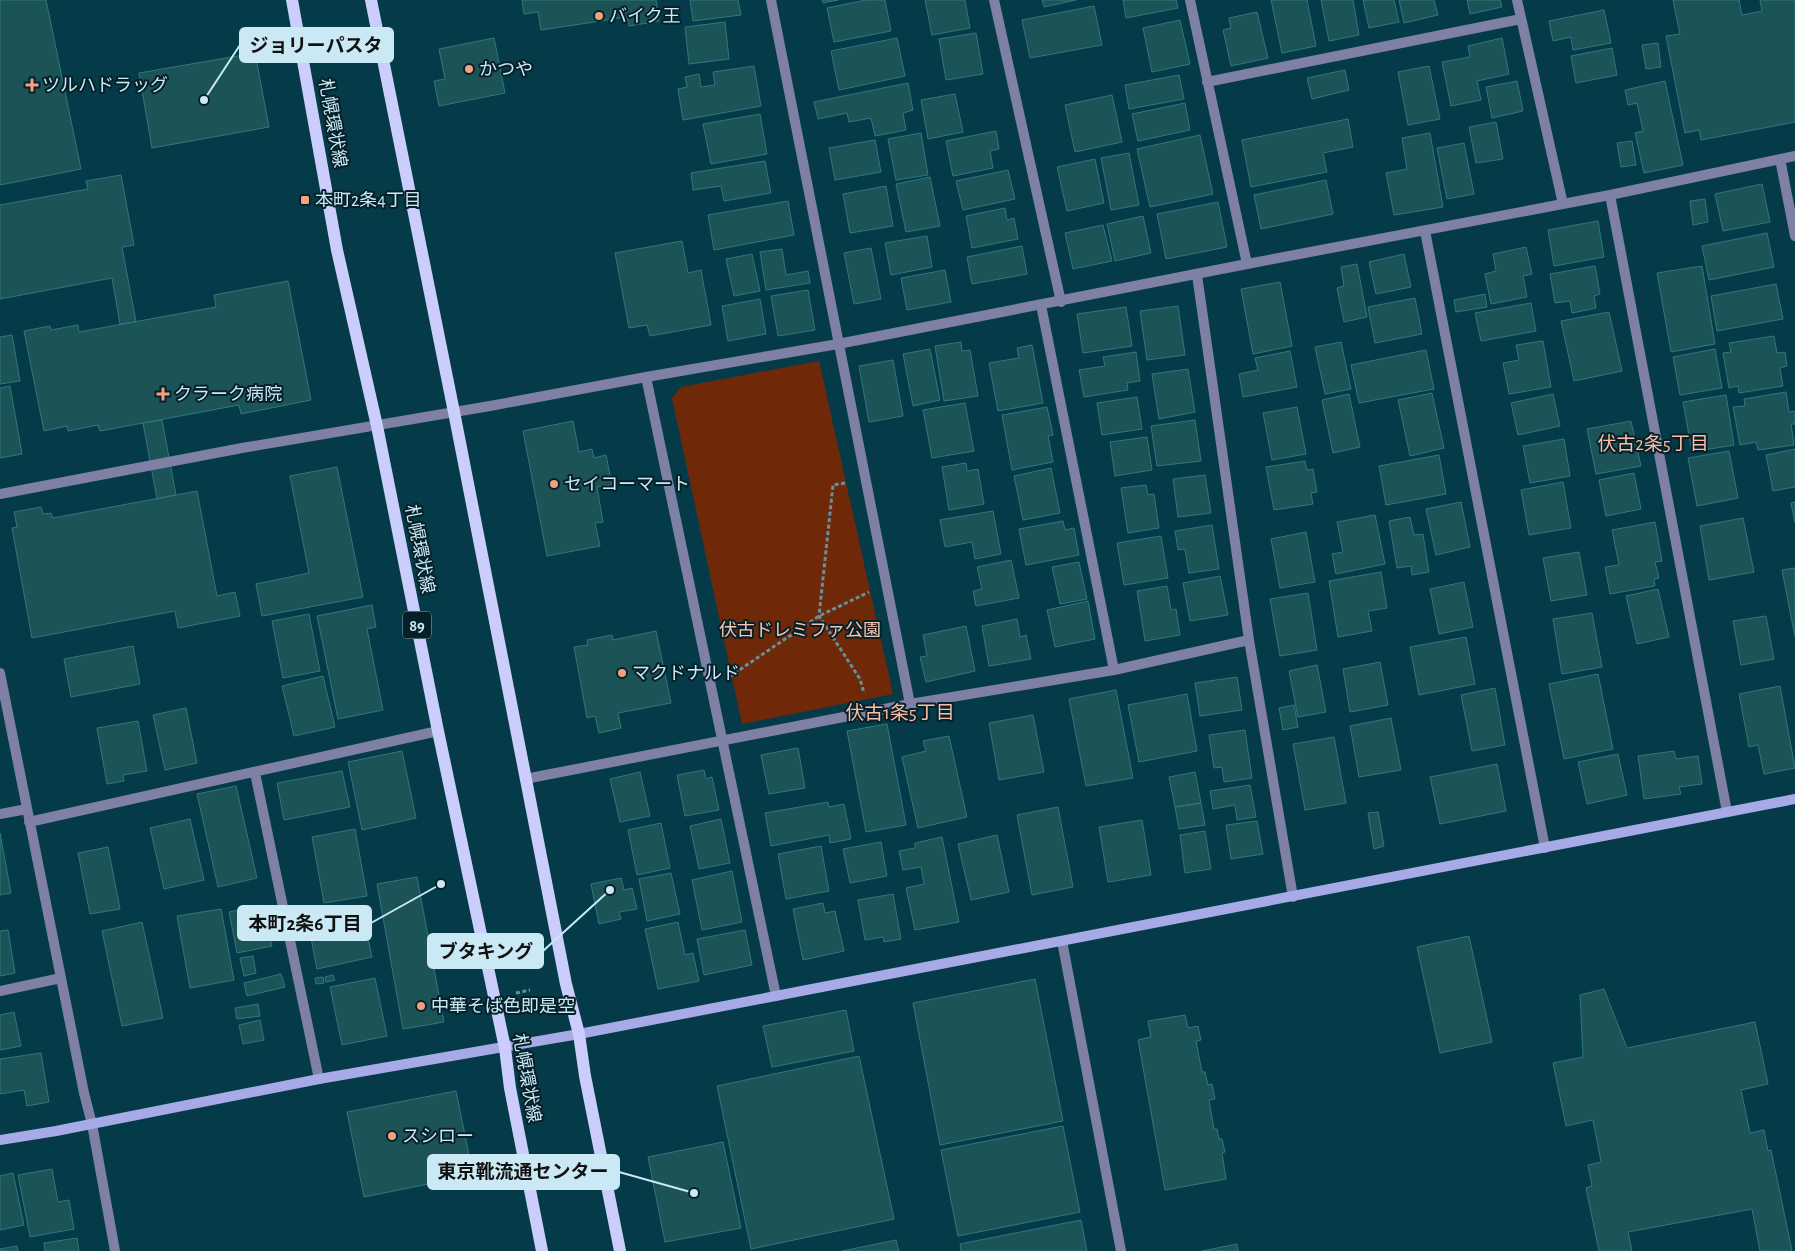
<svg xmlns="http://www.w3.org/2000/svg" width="1795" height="1251" font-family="'Alegreya Sans','Noto Sans JP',sans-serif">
  <rect width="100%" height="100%" fill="#053b49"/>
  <path fill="#6f2908" d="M819,361l74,333 -151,30 -70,-326 9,-11z"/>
  <path fill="#1c5357" stroke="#30787e" d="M0,0h46l35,169 -81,16z
    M522,0h134l3,21 -30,5 -2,-9 -86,13 -3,-18 -14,2z
    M690,0h48l3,15 -48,6z
    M822,0h16l-15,3z
    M866,0h19l6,31 -57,11 -7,-34z
    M925,0h40l5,28 -38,7z
    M1042,0h34l-32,7z
    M1123,0h53l2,8 -52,10z
    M1271,0h36l9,46 -34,7z
    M1321,0h32l6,35 -30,6z
    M1363,0h31l5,22 -30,6z
    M1399,0h35l4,15 -34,8z
    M1467,0h33l2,7 -32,7z
    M1673,0h66l3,15 20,-4 -2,-11h35v122l-94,18 -2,-10 -14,3 -19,-97 14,-2z
    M1094,6l8,39 -72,13 -8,-38z
    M1604,10l7,33 -38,7 -2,-13 -18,4 -4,-20z
    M1257,12l11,46 -37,8 -8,-36 8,-2 -2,-10z
    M1180,20l10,44 -38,8 -9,-44z
    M725,22l4,37 -40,5 -4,-37z
    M976,33l7,41 -37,6 -7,-41z
    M494,38l11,55 -66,13 -5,-25 11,-2 -6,-30z
    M897,38l8,38 -66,14 -8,-39z
    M1502,38l7,36 -32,7 4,19 -30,6 -9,-44 28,-5 -2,-11z
    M1658,43l3,24 -15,2 -4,-24z
    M1612,48l5,27 -41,8 -5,-27z
    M255,53l14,74 -117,21 -13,-75z
    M754,66l7,40 -78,14 -5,-31 9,-2 -2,-10 14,-3 2,13 14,-2 -2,-13z
    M1429,66l11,53 -32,6 -10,-53z
    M1345,70l4,20 -37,9 -5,-21z
    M1179,75l5,24 -55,10 -4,-24z
    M1517,81l6,30 -31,7 -6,-31z
    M1665,81l18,84 -39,8 -9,-40 8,-2 -6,-28 -9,2 -3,-15z
    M908,83l5,27 -10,3 3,17 -31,6 -4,-18 -22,4 -2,-9 -29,6 -4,-17z
    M955,94l8,38 -35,7 -7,-39z
    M1112,95l10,47 -47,10 -10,-47z
    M1185,103l5,27 -52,11 -6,-27z
    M760,114l7,40 -56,10 -8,-40z
    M1348,119l5,28 -30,6 4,19 -76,15 -9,-47z
    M1496,122l7,37 -27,4 -7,-36z
    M996,131l3,18 -9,2 3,17 -40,8 -7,-35z
    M921,133l7,42 -32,5 -8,-41z
    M1430,133l13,74 -49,8 -8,-42 21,-4 -5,-31z
    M1200,135l13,59 -63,13 -13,-58z
    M875,140l6,32 -46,8 -6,-32z
    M1632,141l4,24 -15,2 -4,-24z
    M1464,143l10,51 -27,5 -10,-51z
    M1129,153l10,52 -28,5 -10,-52z
    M1095,159l9,44 -37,8 -10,-44z
    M765,161l6,32 -47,8 -3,-15 -28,4 -2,-17z
    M1008,170l7,29 -52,11 -7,-29z
    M121,175l13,70 -12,2 14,75 -16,2 -8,-46 -112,21v-94l88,-16 -2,-8z
    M930,177l10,49 -34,6 -10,-48z
    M1326,180l7,34 -72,15 -7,-34z
    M1762,184l8,38 -47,9 -8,-37z
    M886,186l7,40 -43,7 -7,-39z
    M1705,199l3,23 -15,3 -3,-24z
    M788,201l6,34 -80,15 -6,-35z
    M1218,202l9,45 -61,12 -9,-45z
    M1005,208l2,12 7,-2 4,21 -46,9 -6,-32z
    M1143,216l8,37 -36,8 -8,-37z
    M1598,221l6,36 -50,9 -6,-36z
    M1103,225l9,36 -39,8 -8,-36z
    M1767,233l7,34 -65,13 -7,-34z
    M927,236l5,31 -41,8 -6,-32z
    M682,241l6,32 13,-3 10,55 -61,11 -3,-11 -18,3 -14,-75z
    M1022,246l5,28 -55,10 -5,-27z
    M1526,247l6,27 -9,2 4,21 -36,7 -6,-30 11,-3 -3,-17z
    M871,248l10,51 -27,5 -10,-51z
    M782,249l4,26 22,-4 2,12 -44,7 -6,-38z
    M752,254l8,37 -26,5 -8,-37z
    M1404,254l7,33 -35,7 -7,-32z
    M1357,264l10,53 -23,5 -7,-34 7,-2 -3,-19z
    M1595,266l5,28 -6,2 2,12 -24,5 -2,-12 -15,2 -5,-29z
    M1702,266l13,78 -44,8 -14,-79z
    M945,270l6,32 -44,8 -6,-32z
    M288,281l23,119 -70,14 -2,-9 -139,26 -2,-6 -30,6 -1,-5 -23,5 -20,-100 26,-5 1,4 27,-5 1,7 137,-25 -2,-12z
    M1280,282l12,64 -39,8 -12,-65z
    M1776,284l7,35 -66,12 -6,-35z
    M808,290l7,40 -37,6 -7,-40z
    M1485,294l2,13 -31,5 -2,-12z
    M1415,298l7,36 -47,9 -7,-36z
    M760,299l6,35 -38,7 -6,-35z
    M1531,303l5,28 -55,10 -6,-28z
    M1178,306l7,49 -38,5 -7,-49z
    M1126,307l6,39 -49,7 -6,-39z
    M1609,312l13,59 -48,10 -13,-60z
    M12,335l8,46 -20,3v-47z
    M1774,336l3,17 8,-1 2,14 -7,2 3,18 -44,7 -1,-7 -9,2 -6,-35 8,-1 -2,-9z
    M1543,341l8,46 -42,7 -6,-31 16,-3 -3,-15z
    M961,342l1,9 8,-1 8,46 -34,5 -9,-55z
    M1341,342l10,47 -26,5 -10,-47z
    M1032,345l11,58 -45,8 -9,-48 30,-5 -2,-10z
    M930,349l10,51 -27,6 -10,-52z
    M1715,349l7,39 -42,7 -7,-38z
    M1426,350l8,39 -75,14 -8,-38z
    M1290,351l7,36 -54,10 -4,-23 19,-4 -3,-12z
    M1136,352l4,29 -13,2 1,7 -44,7 -5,-27 26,-4 -2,-9z
    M893,360l10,56 -34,6 -10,-56z
    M1188,369l7,43 -36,7 -7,-45z
    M10,386l12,68 -22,4v-70z
    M1786,392l3,20 6,-1v13h-4l3,21 -36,5 -2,-8 -16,3 -7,-38 12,-1 -1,-7z
    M1432,393l12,55 -34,8 -12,-56z
    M1349,394l11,53 -27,6 -11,-53z
    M1553,394l7,32 -42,9 -7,-32z
    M1726,395l8,50 -42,7 -9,-50z
    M1137,397l5,32 -40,6 -5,-32z
    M965,403l9,48 -42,7 -9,-48z
    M1047,407l6,28 -5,1 5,26 -41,8 -10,-55z
    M1297,407l9,47 -34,6 -9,-47z
    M162,420l14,75 -19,4 -14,-76z
    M1195,420l6,41 -44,5 -6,-40z
    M573,421l6,31 13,-3 2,9 12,-3 6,30 -15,2 6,35 -8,1 5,23 -53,10 -24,-125z
    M1631,421l10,45 -45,8 -9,-45z
    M1147,437l5,33 -37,6 -5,-34z
    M1564,439l6,37 -40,7 -7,-37z
    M1795,449v38l-22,4 -7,-36z
    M1729,451l9,47 -41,8 -9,-48z
    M1439,455l7,39 -60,11 -7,-39z
    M1305,461l2,9 6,-1 4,23 -6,1 2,11 -39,6 -8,-43z
    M966,463l1,8 11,-2 6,35 -35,6 -7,-43z
    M337,467l26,130 -101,19 -6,-32 53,-11 -19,-97z
    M1051,468l9,45 -37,7 -9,-44z
    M1634,473l7,36 -35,7 -7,-36z
    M1205,475l6,38 -33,4 -5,-38z
    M1563,482l8,46 -42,7 -8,-45z
    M1146,485l2,10 6,-1 5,34 -31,5 -7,-45z
    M197,491l20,105 18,-4 5,24 -62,12 -3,-17 -143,27 -20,-110 5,-1 -3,-15 27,-5 2,7 8,-1 2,5z
    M1461,502l9,45 -34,8 -10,-46z
    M1795,502v21l-4,-20z
    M993,511l8,43 -26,5 -3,-17 -27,5 -5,-27z
    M1375,515l10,49 -49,10 -4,-20 11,-2 -6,-30z
    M1410,517l4,18 9,-1 6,38 -17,3 -1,-9 -14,2 -8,-47z
    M1743,518l11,54 -45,8 -9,-54z
    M1063,521l2,9 9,-2 5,27 -53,10 -7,-36z
    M1655,522l7,39 -7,1 4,16 -5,1 1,7 -45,8 -5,-27 14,-2 -7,-35z
    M1212,525l7,44 -30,4 -4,-24 -7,1 -3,-19z
    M1306,532l9,50 -35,6 -9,-49z
    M1161,536l7,42 -44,7 -7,-42z
    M1579,552l8,43 -36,6 -8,-43z
    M1011,560l8,38 -43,8 -3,-15 9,-2 -5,-22z
    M1079,562l8,37 -27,5 -8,-37z
    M1795,568v69l-13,-67z
    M1381,572l6,36 -19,3 4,20 -34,6 -9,-56z
    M1220,576l8,39 -38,6 -7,-38z
    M1464,582l9,45 -34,7 -9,-45z
    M1167,586l4,24 5,-1 4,26 -35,6 -8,-50z
    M1658,589l11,48 -32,7 -11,-48z
    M1308,593l9,57 -37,6 -10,-57z
    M1088,601l7,38 -40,8 -8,-37z
    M372,605l4,22 -9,2 16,81 -45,9 -21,-103z
    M1592,613l10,54 -40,7 -9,-55z
    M309,614l11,57 -37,7 -11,-57z
    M1766,616l8,43 -33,6 -8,-44z
    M1017,619l3,18 6,-2 5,24 -42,7 -7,-40z
    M966,626l9,45 -49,11 -6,-25 7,-1 -4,-21z
    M656,631l15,72 -53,10 3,15 -22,5 -4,-17 -8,2 -13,-71 14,-2 -1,-5 25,-5 1,5z
    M1466,637l9,47 -56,11 -9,-48z
    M133,646l7,38 -69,13 -7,-38z
    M1380,662l8,43 -38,7 -7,-43z
    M1317,665l9,47 -28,5 -9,-46z
    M1598,674l15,75 -49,10 -15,-75z
    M323,676l12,51 -41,9 -12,-50z
    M1237,677l5,33 -42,6 -5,-33z
    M1780,686l15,82 -31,6 -6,-29 -9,2 -10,-53z
    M1495,688l10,57 -33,6 -11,-56z
    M1116,690l17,88 -47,8 -17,-87z
    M1187,694l10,57 -58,11 -11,-57z
    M1294,705l4,22 -15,3 -4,-22z
    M186,708l11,55 -32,7 -12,-55z
    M1033,715l11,57 -45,8 -10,-57z
    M1391,718l10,52 -42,7 -9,-51z
    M138,721l9,50 -24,4 1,6 -17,3 -10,-56z
    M887,724l19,101 -40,7 -19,-101z
    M1245,730l7,48 -28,4 -2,-15 -8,1 -5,-33z
    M949,736l18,81 -49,11 -16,-71 24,-6 -3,-10z
    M1334,737l12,66 -41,7 -12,-66z
    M798,748l7,40 -36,6 -8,-39z
    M402,751l14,67 -54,12 -14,-68z
    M1674,751l2,8 22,-3 4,28 -23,3 2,7 -37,5 -6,-43z
    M1618,754l9,41 -40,9 -9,-42z
    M1497,764l9,47 -66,13 -10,-47z
    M704,770l2,9 6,-2 7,33 -34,6 -8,-41z
    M342,771l8,36 -66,13 -7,-37z
    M640,772l10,44 -30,6 -10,-43z
    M1195,772l6,31 -26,4 -6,-30z
    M1250,785l6,32 -19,3 -2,-15 -22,4 -3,-18z
    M236,786l21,92 -39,9 -21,-93z
    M828,802l1,5 15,-3 7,35 -21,4 -1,-8 -58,11 -6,-33z
    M1201,803l4,22 -26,4 -4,-22z
    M1058,807l15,80 -41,8 -15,-80z
    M1378,812l6,34 -10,3 -6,-36z
    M190,819l14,61 -40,9 -14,-61z
    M721,819l9,44 -31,6 -9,-43z
    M1142,820l9,55 -43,7 -9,-55z
    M1257,821l6,33 -32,5 -5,-34z
    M661,823l9,45 -33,7 -9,-45z
    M355,829l12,67 -43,7 -12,-66z
    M1205,831l6,38 -26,4 -5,-38z
    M0,833l11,60 -11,2z
    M997,835l12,57 -38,8 -13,-56z
    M942,837l17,85 -44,8 -9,-42 18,-4 -3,-17 -18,3 -4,-19 16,-3v-5z
    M881,842l6,34 -37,7 -7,-34z
    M821,846l8,45 -43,8 -8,-45z
    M108,847l12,62 -30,5 -12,-61z
    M732,871l10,51 -40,8 -10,-50z
    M671,873l9,41 -33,7 -8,-42z
    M417,877l27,145 -41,7 -26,-145z
    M621,878l3,12 8,-2 5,21 -18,3 2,7 -22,5 -8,-40z
    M893,894l8,45 -17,3 -1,-5 -18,3 -7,-40z
    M823,903l2,10 10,-2 9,40 -41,9 -10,-51z
    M263,905l9,41 -35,7 -8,-41z
    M221,909l13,71 -44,8 -13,-72z
    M362,911l10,46 -55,12 -9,-47z
    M142,922l21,96 -41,8 -20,-95z
    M678,922l7,33 8,-2 6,28 -41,8 -13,-60z
    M8,930l7,43 -15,3v-45z
    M745,930l7,35 -48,10 -7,-36z
    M1469,936l23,106 -52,11 -23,-106z
    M253,956l3,17 -12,3 -4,-18z
    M281,974l4,13 -38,9 -3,-13z
    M333,975l2,5 -9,2 -1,-5z
    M323,977l1,6 -8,1 -1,-6z
    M375,978l12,58 -45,9 -12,-58z
    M1035,979l28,142 -123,24 -27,-142z
    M1604,989l23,59 128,-26 13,62 -27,6 9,43 14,-3 4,21 3,-1 21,101h-32l-8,-42 -124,23 4,19h-33l-13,-63 6,-2 -4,-21 13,-3 -8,-42 -27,6 -13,-63 30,-6 -3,-62z
    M258,1004l2,12 -23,3 -2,-11z
    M846,1010l8,41 -82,16 -9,-41z
    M14,1012l7,34 -21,4v-35z
    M1185,1015l3,13 10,-2 3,14 -5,1 6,31h3l3,13 4,-1 3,15 -6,1 5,29h3l2,10h3l3,13 -3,1 4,26 -61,11 -27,-150 13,-3 -3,-16z
    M260,1020l4,20 -21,4 -4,-19z
    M41,1053l8,49 -22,4 -3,-16 -24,4v-35z
    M859,1056l35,163 -143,30 -34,-163z
    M456,1091l17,84 -109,22 -17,-85z
    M1063,1126l17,86 -122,24 -17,-86z
    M723,1142l18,86 -76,14 -17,-85z
    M52,1169l6,33 11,-2 5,29 -44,8 -12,-62z
    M13,1173l11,52 -24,5v-54z
    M1081,1220l6,31h-126l-1,-7z
    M77,1238l2,13h-34l-1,-8z
    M896,1240l3,11h-57z
    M1237,1244l1,7h-36z
    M17,1246l1,5h-18v-2z"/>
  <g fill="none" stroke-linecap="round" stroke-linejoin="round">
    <path stroke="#65909c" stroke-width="3" stroke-dasharray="4 2.5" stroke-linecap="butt" d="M845,483l-12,2 -14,131 41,63 4,14
      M729,677l90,-61 50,-24
      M516,993l14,-3"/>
    <path stroke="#7e80a5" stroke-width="10" d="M1062,941l59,310"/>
    <path stroke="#7e80a5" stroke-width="10" d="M771,0l139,704
      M994,0l67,302
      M1190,0l57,264
      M1517,0l46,204
      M1207,82l314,-63
      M1780,159l15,77
      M1610,195l117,617
      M1425,231l120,617
      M1197,275l52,365 44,257
      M1041,305l73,365
      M646,377l130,619
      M0,494l242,-46 248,-42 156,-29 192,-33 409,-80 363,-69 185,-39
      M0,673l84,420 8,31 23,127
      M255,773l64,306
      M525,779l385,-75 204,-34 135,-30
      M0,814l27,-5
      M29,822l409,-91
      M0,991l61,-13"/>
    <path stroke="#a7aae6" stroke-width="10" d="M0,1140l56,-9 263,-52 260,-45 1216,-235"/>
    <path stroke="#cbcefd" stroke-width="12" d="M292,0l45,250 40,176 61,305 67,317 5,40 32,163
      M371,0l83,412 112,572 13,50 6,42 35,175"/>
  </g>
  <g fill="#f2a080" stroke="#052028" stroke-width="2">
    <circle cx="599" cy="16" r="5"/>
    <circle cx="469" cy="69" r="5"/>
    <path d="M29.5 77.5h5v5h5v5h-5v5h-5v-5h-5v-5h5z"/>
    <rect x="300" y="195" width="10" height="10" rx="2.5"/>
    <path d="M160.5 386.5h5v5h5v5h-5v5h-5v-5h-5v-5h5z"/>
    <circle cx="554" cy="484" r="5"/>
    <circle cx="622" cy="673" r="5"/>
    <circle cx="421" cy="1006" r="5"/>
    <circle cx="392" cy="1136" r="5"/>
  </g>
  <g text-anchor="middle" stroke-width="4" stroke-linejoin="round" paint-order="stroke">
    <rect fill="#052028" stroke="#8fadb7" stroke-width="1" x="403" y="611.5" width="28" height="27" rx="4"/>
    <g font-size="16" font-weight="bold" fill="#cae9f4">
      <text x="417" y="631">89</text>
    </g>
    <g font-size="18" fill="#cae9f4" stroke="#052028" text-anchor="start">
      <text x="609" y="22">バイク王</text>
      <text x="479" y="75">かつや</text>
      <text x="42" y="91">ツルハドラッグ</text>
      <text x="315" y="206">本町2条4丁目</text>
      <text x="174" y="400">クラーク病院</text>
      <text x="564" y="490">セイコーマート</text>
      <text x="632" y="679">マクドナルド</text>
      <text x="431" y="1012">中華そば色即是空</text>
      <text x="402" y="1142">スシロー</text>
    </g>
    <g font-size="18" fill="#cae9f4" stroke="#052028">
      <text transform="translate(333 123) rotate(80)" y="6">札幌環状線</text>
      <text transform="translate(420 549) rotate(79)" y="6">札幌環状線</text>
      <text transform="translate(527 1078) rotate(80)" y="6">札幌環状線</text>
    </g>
    <g font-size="18" fill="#f6c5b2" stroke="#052028">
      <text x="800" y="636">伏古ドレミファ公園</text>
    </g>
    <g font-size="19" fill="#fbbda5" stroke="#052028">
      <text x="1653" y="450">伏古2条5丁目</text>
      <text x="900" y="719">伏古1条5丁目</text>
    </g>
  </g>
  <path fill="none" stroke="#cae9f4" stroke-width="2" d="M204 100L240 45M441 884L371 923M610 890L543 951M694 1193L619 1172"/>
  <g fill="#cae9f4" stroke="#052028" stroke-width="2">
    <circle cx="204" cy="100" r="5"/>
    <circle cx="441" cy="884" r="5"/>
    <circle cx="610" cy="890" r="5"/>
    <circle cx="694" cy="1193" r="5"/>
  </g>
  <g fill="#cae9f4" stroke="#cae9f4" stroke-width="2">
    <rect x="240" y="28" width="153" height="34" rx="5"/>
    <rect x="238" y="906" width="133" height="34" rx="5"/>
    <rect x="428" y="934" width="115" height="34" rx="5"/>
    <rect x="428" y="1155" width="191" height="34" rx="5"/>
  </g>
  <g font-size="19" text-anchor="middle" font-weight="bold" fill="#111">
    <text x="316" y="52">ジョリーパスタ</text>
    <text x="305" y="930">本町2条6丁目</text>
    <text x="486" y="958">ブタキング</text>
    <text x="523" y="1178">東京靴流通センター</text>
  </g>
</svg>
